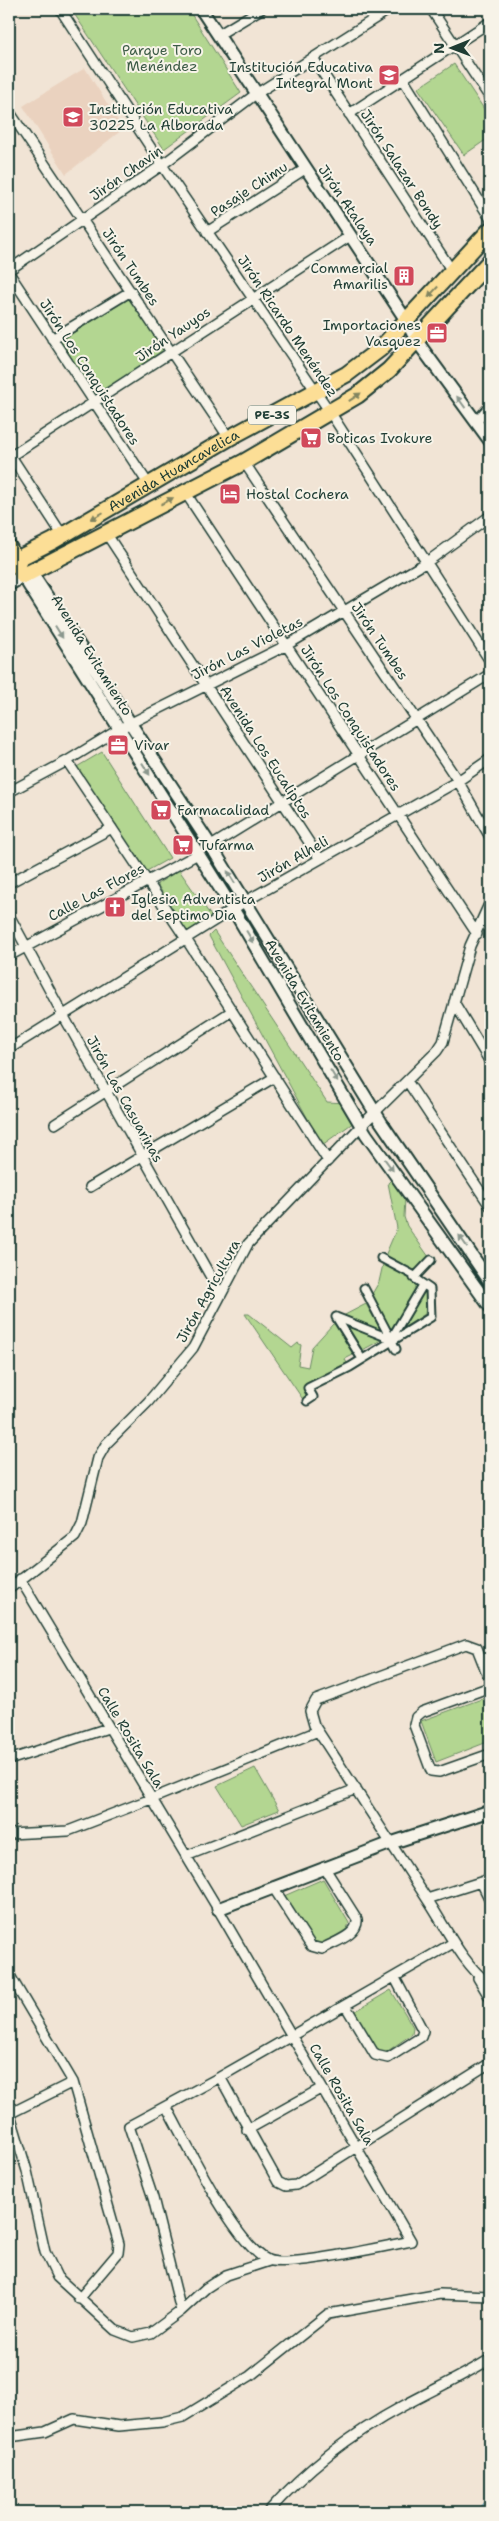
<svg xmlns="http://www.w3.org/2000/svg" width="499" height="2521" font-family="'Shantell Sans',sans-serif">
  <rect width="100%" height="100%" fill="#f1e4d5"/>
  <filter id="ink" filterUnits="userSpaceOnUse"><feTurbulence type="fractalNoise" baseFrequency=".02" numOctaves="2"/><feDisplacementMap in="SourceGraphic" scale="10" xChannelSelector="R" yChannelSelector="G"/><feConvolveMatrix kernelMatrix="1 2 1 2 8 2 1 2 1" color-interpolation-filters="sRGB"/></filter>
  <g filter="url(#ink)">
    <path fill="#ead2bf" d="M85,68l38,61 -57,45 -43,-68z"/>
    <path fill="#b3d691" stroke="#698a62" d="M71,9h117l53,84 -77,56z
      M454,64l36,54v19l-26,18 -46,-67z
      M130,298l33,52 -66,46 -37,-55z
      M102,752l68,106 -25,14 -70,-104z
      M179,870l32,46 -24,16 -30,-48z
      M214,931l113,171 18,1 12,17 -35,25 -113,-209z
      M392,1179l13,19 -1,19 3,9 22,31 -16,15 -28,-16 12,-28 -9,-45z
      M384,1260l26,14 -1,3 10,9 -26,42h-3l-18,-34 7,-12z
      M422,1290l6,4 -3,20 -28,18z
      M366,1304l17,30 -42,-17z
      M245,1314h4l43,34 6,-5 3,2 -3,20 10,2 4,-20 21,-23h4l20,29 -12,6 3,7 -41,22 5,9 -8,4z
      M340,1321l41,16v3l-22,12z
      M487,1697l3,9v35l-54,21 -15,-41z
      M255,1768l24,42 -38,15 -24,-39z
      M323,1879l26,44 -2,6 -28,17 -6,-1 -29,-49z
      M391,1990l22,37 -1,7 -27,19 -8,-1 -23,-40z"/>
    <path fill="#87cee8" stroke="#5d94a0" d="M490,2496v16h-15z"/>
    <g fill="none" stroke-linecap="round" stroke-linejoin="round">
      <g stroke="#1f3d34" stroke-width="11">
        <path id="pedestrian" d="M381,1258l34,18
          M364,1288l32,61
          M336,1317l55,22 32,-54
          M336,1317l26,42
          M307,1401l6,-4 -5,-9 42,-21 81,-50 -1,-28 -16,-11 17,-18"/>
      </g>
      <g stroke="#1f3d34" stroke-width="12">
        <path id="minor" d="M60,9l102,156 168,247 160,249
          M431,9l59,89
          M218,35l43,-26
          M313,58l139,213
          M403,79l87,139
          M9,111l220,327
          M349,114l141,-92
          M207,232l98,-63
          M9,270l153,-105 94,-71 134,-85
          M9,273l140,212
          M52,339l79,-48
          M476,422l14,-16
          M9,453l54,83
          M11,456l339,-220
          M244,462l214,319 32,56
          M185,492l292,442
          M106,533l214,326
          M67,761l119,178 142,222
          M9,792l58,-31 54,-33 166,-83 140,-83 63,-46
          M211,846l279,-172
          M9,883l103,-55
          M9,915l54,100 158,280
          M9,956l189,-102
          M454,1002l36,60
          M9,1049l237,-148 212,-120 32,-22
          M407,1081l83,125
          M55,1124l177,-113
          M90,1187l185,-110
          M20,1579l198,330 193,332c-24,5 -125,27 -143,19 -33,-14 -83,-120 -102,-154
          M9,1589l66,-52 7,-14 16,-65 8,-14 42,-42 45,-54 55,-104 114,-119 75,-74 6,-9 27,-96 20,-44
          M490,1681l-13,-33 -11,-4 -150,56 -6,11 4,14c38,58 75,116 113,174 20,30 34,63 63,86
          M490,1687l-68,25 -6,5 -2,8 17,46 8,1 51,-18
          M9,1760l99,-32
          M9,1834l59,-3 83,-32 167,-68
          M186,1856l170,-67
          M481,1882l9,18
          M273,1887l38,59 11,3c12,-7 37,-14 35,-30l-33,-52
          M427,1899l63,-20
          M9,1974l64,108 46,162 -1,9 -39,46
          M478,1978l12,20
          M345,2005l30,50 13,3 33,-21 2,-6 -28,-53
          M220,2077l58,105 8,4 10,-1 194,-122
          M9,2114l64,-32
          M10,2114l17,57 18,81 12,25 58,53 18,7 18,-4 30,-22 25,-23 20,-13 43,-14
          M247,2130l75,-42
          M181,2311l-28,-113 -24,-72 91,-49 233,-134
          M9,2437l36,-5 29,-13 45,7 43,-4 21,-5 67,-41 78,-62 112,-20 50,2
          M268,2512c37,-42 85,-79 135,-106 29,-16 59,-29 87,-47"/>
      </g>
      <g stroke="#1f3d34" stroke-width="15">
        <path id="tertiary" d="M201,9l205,311 10,20 74,101
          M31,572l180,274 170,276 109,160
          M23,576l210,333 133,225 124,173
          M218,1909l173,-66 99,-32"/>
      </g>
      <g stroke="#1f3d34" stroke-width="16">
        <path id="secondary" d="M9,584l14,-8"/>
      </g>
      <g stroke="#1f3d34" stroke-width="19">
        <g id="trunk">
          <path d="M9,548l14,28 221,-114 114,-67 31,-25 101,-109"/>
          <path id="s1" d="M15,560l38,-19 176,-103 118,-64 33,-25 110,-119"/>
        </g>
      </g>
      <use href="#pedestrian" stroke="#f7f3e8" stroke-width="7"/>
      <use href="#minor" stroke="#f7f3e8" stroke-width="9"/>
      <use href="#tertiary" stroke="#f7f3e8" stroke-width="11"/>
      <use href="#secondary" stroke="#f7f3e8" stroke-width="12"/>
      <use href="#trunk" stroke="#fcde96" stroke-width="15"/>
    </g>
    <defs><path id="oneway-solid" d="M-6-.8H1V-3.2L6.5 0L1 3.2V.8H-6Z" transform="scale(1.25)"/></defs>
    <g fill="#828560">
      <use href="#oneway-solid" transform="translate(433 292) rotate(133)"/>
      <use href="#oneway-solid" transform="translate(355 397) rotate(-34)"/>
      <use href="#oneway-solid" transform="translate(167 501) rotate(-28)"/>
      <use href="#oneway-solid" transform="translate(97 516) rotate(150)"/>
    </g>
    <g fill="#8b988e">
      <use href="#oneway-solid" transform="translate(461 402) rotate(-126)"/>
      <use href="#oneway-solid" transform="translate(59 632) rotate(58)"/>
      <use href="#oneway-solid" transform="translate(146 769) rotate(58)"/>
      <use href="#oneway-solid" transform="translate(231 877) rotate(-122)"/>
      <use href="#oneway-solid" transform="translate(250 937) rotate(59)"/>
      <use href="#oneway-solid" transform="translate(334 1076) rotate(59)"/>
      <use href="#oneway-solid" transform="translate(389 1165) rotate(54)"/>
      <use href="#oneway-solid" transform="translate(463 1241) rotate(-125)"/>
    </g>
  </g>
  <defs>
    <g id="school-square" transform="scale(1.125)"><rect x="-9" y="-9" width="18" height="18" rx="4" fill="#d1495b" stroke="#f7f3e8"/><path d="M0-5L7-2L0 1L-7-2ZM-4 1L0 2.5L4 1V4Q0 6-4 4Z" fill="#fff"/></g>
    <g id="building-square" transform="scale(1.125)"><rect x="-9" y="-9" width="18" height="18" rx="4" fill="#d1495b" stroke="#f7f3e8"/><path d="M-4-6H4V6H1V3H-1V6H-4ZM-2.5-4.3h1.7v1.8h-1.7ZM.8-4.3h1.7v1.8H.8ZM-2.5-1h1.7V.8h-1.7ZM.8-1h1.7V.8H.8Z" fill="#fff"/></g>
    <g id="office-square" transform="scale(1.125)"><rect x="-9" y="-9" width="18" height="18" rx="4" fill="#d1495b" stroke="#f7f3e8"/><path d="M-6-3h4V-5.5h4V-3h4V5H-6ZM-1-4.5V-3h2v-1.5ZM-6 0V1H6V0Z" fill="#fff"/></g>
    <g id="supermarket-square" transform="scale(1.125)"><rect x="-9" y="-9" width="18" height="18" rx="4" fill="#d1495b" stroke="#f7f3e8"/><path d="M-6-5.5h2.5l.6 2H6L4.5 2H-2.5L-4.4-4H-6ZM-1.5 3.2a1.3 1.3 0 1 0 .1 0ZM3 3.2a1.3 1.3 0 1 0 .1 0Z" fill="#fff"/></g>
    <g id="hotel-square" transform="scale(1.125)"><rect x="-9" y="-9" width="18" height="18" rx="4" fill="#d1495b" stroke="#f7f3e8"/><path d="M-6-4.5h1.5V1H6V5H4.5V3h-9V5H-6ZM-4 0a1.8 1.8 0 1 1 3.6 0ZM.5 0V-2.5h3Q6-2.5 6 0Z" fill="#fff"/></g>
    <g id="church-square" transform="scale(1.125)"><rect x="-9" y="-9" width="18" height="18" rx="4" fill="#d1495b" stroke="#f7f3e8"/><path d="M-1.2-6h2.4v3.5h3.3v2.4h-3.3V6h-2.4V-.1h-3.3v-2.4h3.3Z" fill="#fff"/></g>
  </defs>
  <g fill-rule="evenodd">
    <use href="#school-square" x="389" y="75"/>
    <use href="#school-square" x="73" y="117"/>
    <use href="#building-square" x="404" y="276"/>
    <use href="#office-square" x="437" y="333"/>
    <use href="#supermarket-square" x="311" y="438"/>
    <use href="#hotel-square" x="230" y="494"/>
    <use href="#office-square" x="118" y="745"/>
    <use href="#supermarket-square" x="161" y="810"/>
    <use href="#supermarket-square" x="183" y="845"/>
    <use href="#church-square" x="115" y="907"/>
  </g>
  <g text-anchor="middle" stroke-width="4" stroke-linejoin="round" paint-order="stroke">
    <rect fill="#f7f3e8" stroke="#60746a" stroke-width="1" x="248" y="405.5" width="48" height="19" rx="4"/>
    <g font-size="12" font-weight="bold" fill="#1f3d34">
      <text x="272" y="419">PE-3S</text>
    </g>
    <g font-size="14" fill="#3d5c47" stroke="#f7f3e8">
      <text x="162" y="55">Parque Toro<tspan x="162" dy="16">Menéndez</tspan></text>
    </g>
    <g font-size="14" fill="#1f3d34" stroke="#f7f3e8" text-anchor="start">
      <text x="373" y="72" text-anchor="end">Institución Educativa<tspan x="373" dy="16">Integral Mont</tspan></text>
      <text x="89" y="114">Institución Educativa<tspan x="89" dy="16">30225 La Alborada</tspan></text>
      <text x="388" y="273" text-anchor="end">Commercial<tspan x="388" dy="16">Amarilis</tspan></text>
      <text x="421" y="330" text-anchor="end">Importaciones<tspan x="421" dy="16">Vasquez</tspan></text>
      <text x="327" y="443">Boticas Ivokure</text>
      <text x="246" y="499">Hostal Cochera</text>
      <text x="134" y="750">Vivar</text>
      <text x="177" y="815">Farmacalidad</text>
      <text x="199" y="850">Tufarma</text>
      <text x="131" y="904">Iglesia Adventista<tspan x="131" dy="16">del Septimo Dia</tspan></text>
    </g>
    <g font-size="14" fill="#1f3d34" stroke="#f7f3e8">
      <text transform="translate(402 169) rotate(57)" y="5">Jirón Salazar Bondy</text>
      <text transform="translate(126 173) rotate(-35)" y="5">Jirón Chavin</text>
      <text transform="translate(249 189) rotate(-33)" y="5">Pasaje Chimu</text>
      <text transform="translate(348 205) rotate(56)" y="5">Jirón Atalaya</text>
      <text transform="translate(131 267) rotate(56)" y="5">Jirón Tumbes</text>
      <text transform="translate(288 326) rotate(56)" y="5">Jirón Ricardo Menéndez</text>
      <text transform="translate(173 334) rotate(-34)" y="5">Jirón Yauyos</text>
      <text transform="translate(90 372) rotate(57)" y="5">Jirón Los Conquistadores</text>
      <text dy="5" stroke="none"><textPath href="#s1" startOffset="182">Avenida Huancavelica</textPath></text>
      <text transform="translate(380 641) rotate(56)" y="5">Jirón Tumbes</text>
      <text transform="translate(247 648) rotate(-27)" y="5">Jirón Las Violetas</text>
      <text transform="translate(92 655) rotate(58)" y="5">Avenida Evitamiento</text>
      <text transform="translate(351 718) rotate(57)" y="5">Jirón Los Conquistadores</text>
      <text transform="translate(266 752) rotate(57)" y="5">Avenida Los Eucaliptos</text>
      <text transform="translate(293 859) rotate(-30)" y="5">Jirón Alheli</text>
      <text transform="translate(96 892) rotate(-28)" y="5">Calle Las Flores</text>
      <text transform="translate(305 1000) rotate(59)" y="5">Avenida Evitamiento</text>
      <text transform="translate(125 1099) rotate(61)" y="5">Jirón Las Casuarinas</text>
      <text transform="translate(208 1291) rotate(-61)" y="5">Jirón Agricultura</text>
      <text transform="translate(131 1737) rotate(59)" y="5">Calle Rosita Sala</text>
      <text transform="translate(342 2094) rotate(60)" y="5">Calle Rosita Sala</text>
    </g>
  </g>
  <rect width="499" height="2521" fill="none" stroke="#f7f3e8" stroke-width="30"/>
  <rect x="15" y="15" width="469" height="2491" fill="none" stroke="#1f3d34" stroke-width="2" filter="url(#ink)"/>
  <g transform="translate(452 48) rotate(269)" stroke="#f7f3e8" stroke-width="4" paint-order="stroke">
  <path d="M0-4L9 19L0 12L-9 19Z" fill="#1f3d34"/>
  <text y="-8" font-size="14" font-weight="bold" text-anchor="middle" fill="#1f3d34">N</text>
  </g>
</svg>
